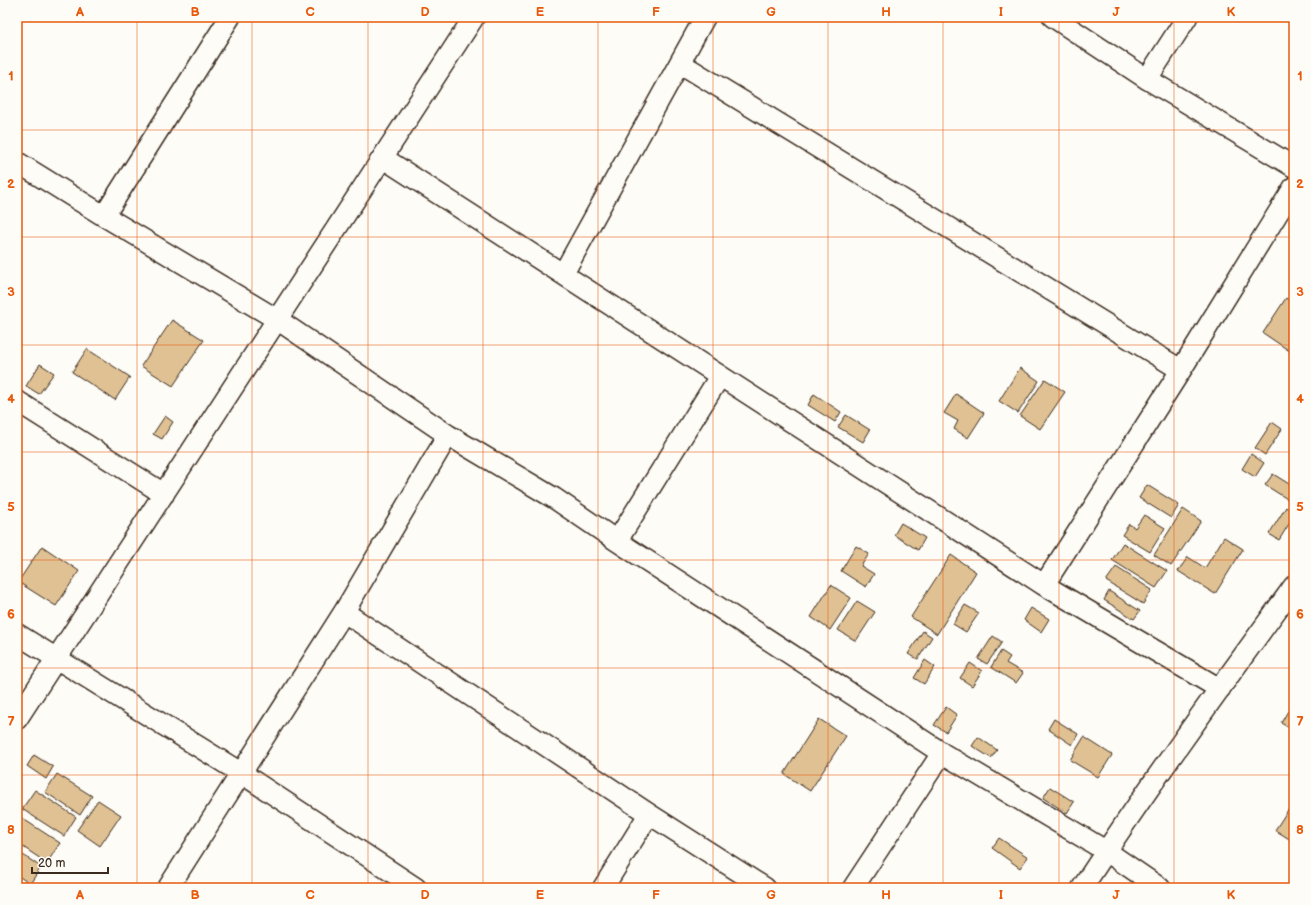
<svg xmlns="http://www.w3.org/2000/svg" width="1311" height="905" font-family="'Balsamiq Sans',sans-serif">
  <rect width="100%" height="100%" fill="#fdfcf7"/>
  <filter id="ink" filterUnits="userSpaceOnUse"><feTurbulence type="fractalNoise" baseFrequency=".025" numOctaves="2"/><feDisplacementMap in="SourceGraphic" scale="8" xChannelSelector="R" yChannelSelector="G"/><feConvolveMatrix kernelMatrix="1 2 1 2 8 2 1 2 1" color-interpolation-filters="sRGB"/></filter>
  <g filter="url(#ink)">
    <path fill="#dfc193" stroke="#3b2a1e" d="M1286,298l8,5v51l-31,-21z
      M172,320l32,20 -31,46 -32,-20z
      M87,349l43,28 -15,23 -43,-28z
      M40,364l14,9 -15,21 -13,-8z
      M1020,368l19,13 -21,32 -19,-12z
      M1045,379l20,13 -25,37 -20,-13z
      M814,394l27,18 -6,10 -27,-17z
      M956,394l28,19 -16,25 -14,-9 4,-8 -14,-8z
      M846,415l24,15 -7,12 -25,-15z
      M165,416l8,6 -11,17 -9,-5z
      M1272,422l10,7 -17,26 -10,-7z
      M1251,454l13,9 -9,14 -13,-8z
      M1273,474l21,13v11l-2,4 -27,-17z
      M1147,485l32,20 -8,13 -32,-20z
      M1286,507l8,6v3l-15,24 -10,-6z
      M1183,509l18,12 -30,45 -17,-11z
      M1144,515l21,13 -15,24 -28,-17 7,-11 6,4z
      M901,523l24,15 -7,12 -24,-15z
      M1224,537l19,12 -28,45 -37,-23 10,-14 17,11z
      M1123,543l44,28 -11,17 -44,-28z
      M42,546l37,25 -23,35 -38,-24z
      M856,546l13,8 -8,12 13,8 -8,13 -25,-16z
      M951,555l25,17 -39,62 -26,-17z
      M1116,567l36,23 -9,14 -37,-23z
      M831,585l20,13 -21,32 -19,-13z
      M1109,591l31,20 -6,8 -30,-19z
      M857,601l18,11 -19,29 -18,-11z
      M965,605l14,8 -13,19 -13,-8z
      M1031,608l18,11 -8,13 -17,-12z
      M923,631l9,6 -14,22 -10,-5z
      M993,636l9,6 -15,22 -9,-5z
      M1001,651l9,6 -4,6 17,10 -7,10 -25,-16z
      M925,660l10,7 -11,17 -10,-6z
      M970,663l12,8 -10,15 -12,-8z
      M946,707l11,8 -11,17 -12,-7z
      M1288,711l6,3v17l-13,-8z
      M819,719l27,17 -36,55 -26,-17z
      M1054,719l24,15 -6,11 -24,-16z
      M978,737l19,13 -6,8 -19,-12z
      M1084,737l28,18 -14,22 -28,-17z
      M34,755l19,12 -7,12 -19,-13z
      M57,774l35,22 -12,19 -35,-23z
      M1050,787l24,15 -7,11 -24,-15z
      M35,790l41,27 -12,19 -42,-27z
      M98,800l23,15 -21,31 -23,-16z
      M1288,810l6,4v28l-19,-12z
      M17,815l43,28 -13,20 -30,-20z
      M999,838l29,19 -8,11 -28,-20z
      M17,851l24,16 -11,17 -13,-9z"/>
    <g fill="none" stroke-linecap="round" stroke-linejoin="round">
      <g stroke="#3b2a1e" stroke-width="23">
        <path id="minor" d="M1053,17l94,62 147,88
          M680,63l501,307
          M1147,79l40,-62
          M383,158l661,427 176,104
          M17,162l87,54 174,104 170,115 106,63 63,43 325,212 164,98 54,37
          M104,216l126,-199
          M563,274l142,-257
          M17,401l147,93
          M617,541l103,-165
          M1044,585l137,-215 113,-183
          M344,612l305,202 116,74
          M17,634l224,139 175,115
          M17,719l457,-702
          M168,888l176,-276 104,-177
          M603,888l46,-74
          M853,888l89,-135
          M1082,888c67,-103 140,-203 212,-302"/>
      </g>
      <use href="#minor" stroke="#fdfcf7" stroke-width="20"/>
    </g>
  </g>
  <path fill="none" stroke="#e8590c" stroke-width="1" stroke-opacity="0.55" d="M137,17v871M252,17v871M368,17v871M483,17v871M598,17v871M713,17v871M828,17v871M943,17v871M1059,17v871M1174,17v871M17,130h1277M17,237h1277M17,345h1277M17,452h1277M17,560h1277M17,668h1277M17,775h1277"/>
  <rect width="1311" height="905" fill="none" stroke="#fdfcf7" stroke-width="44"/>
  <path d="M32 867v6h76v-6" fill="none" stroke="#3b2a1e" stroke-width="2"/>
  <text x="38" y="867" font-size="12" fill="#3b2a1e" stroke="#fdfcf7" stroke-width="3" paint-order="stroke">20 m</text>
  <rect x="22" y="22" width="1267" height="861" fill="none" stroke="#e8590c" stroke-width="1.5"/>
  <g font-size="13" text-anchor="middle" font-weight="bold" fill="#e8590c">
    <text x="80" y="16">A</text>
    <text x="195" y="16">B</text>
    <text x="310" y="16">C</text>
    <text x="425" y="16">D</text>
    <text x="540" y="16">E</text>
    <text x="656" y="16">F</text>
    <text x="771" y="16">G</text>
    <text x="886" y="16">H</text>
    <text x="1001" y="16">I</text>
    <text x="1116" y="16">J</text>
    <text x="1231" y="16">K</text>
    <text x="11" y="80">1</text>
    <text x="1300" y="80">1</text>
    <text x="11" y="188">2</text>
    <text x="1300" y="188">2</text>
    <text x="11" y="296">3</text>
    <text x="1300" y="296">3</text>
    <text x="11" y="403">4</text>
    <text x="1300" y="403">4</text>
    <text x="11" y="511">5</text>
    <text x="1300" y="511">5</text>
    <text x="11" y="618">6</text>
    <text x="1300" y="618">6</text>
    <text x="11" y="726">7</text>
    <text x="1300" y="726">7</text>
    <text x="11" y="834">8</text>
    <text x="1300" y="834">8</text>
    <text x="80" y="899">A</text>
    <text x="195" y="899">B</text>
    <text x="310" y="899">C</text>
    <text x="425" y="899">D</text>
    <text x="540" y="899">E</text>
    <text x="656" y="899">F</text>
    <text x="771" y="899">G</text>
    <text x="886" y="899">H</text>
    <text x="1001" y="899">I</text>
    <text x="1116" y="899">J</text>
    <text x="1231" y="899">K</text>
  </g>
</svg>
